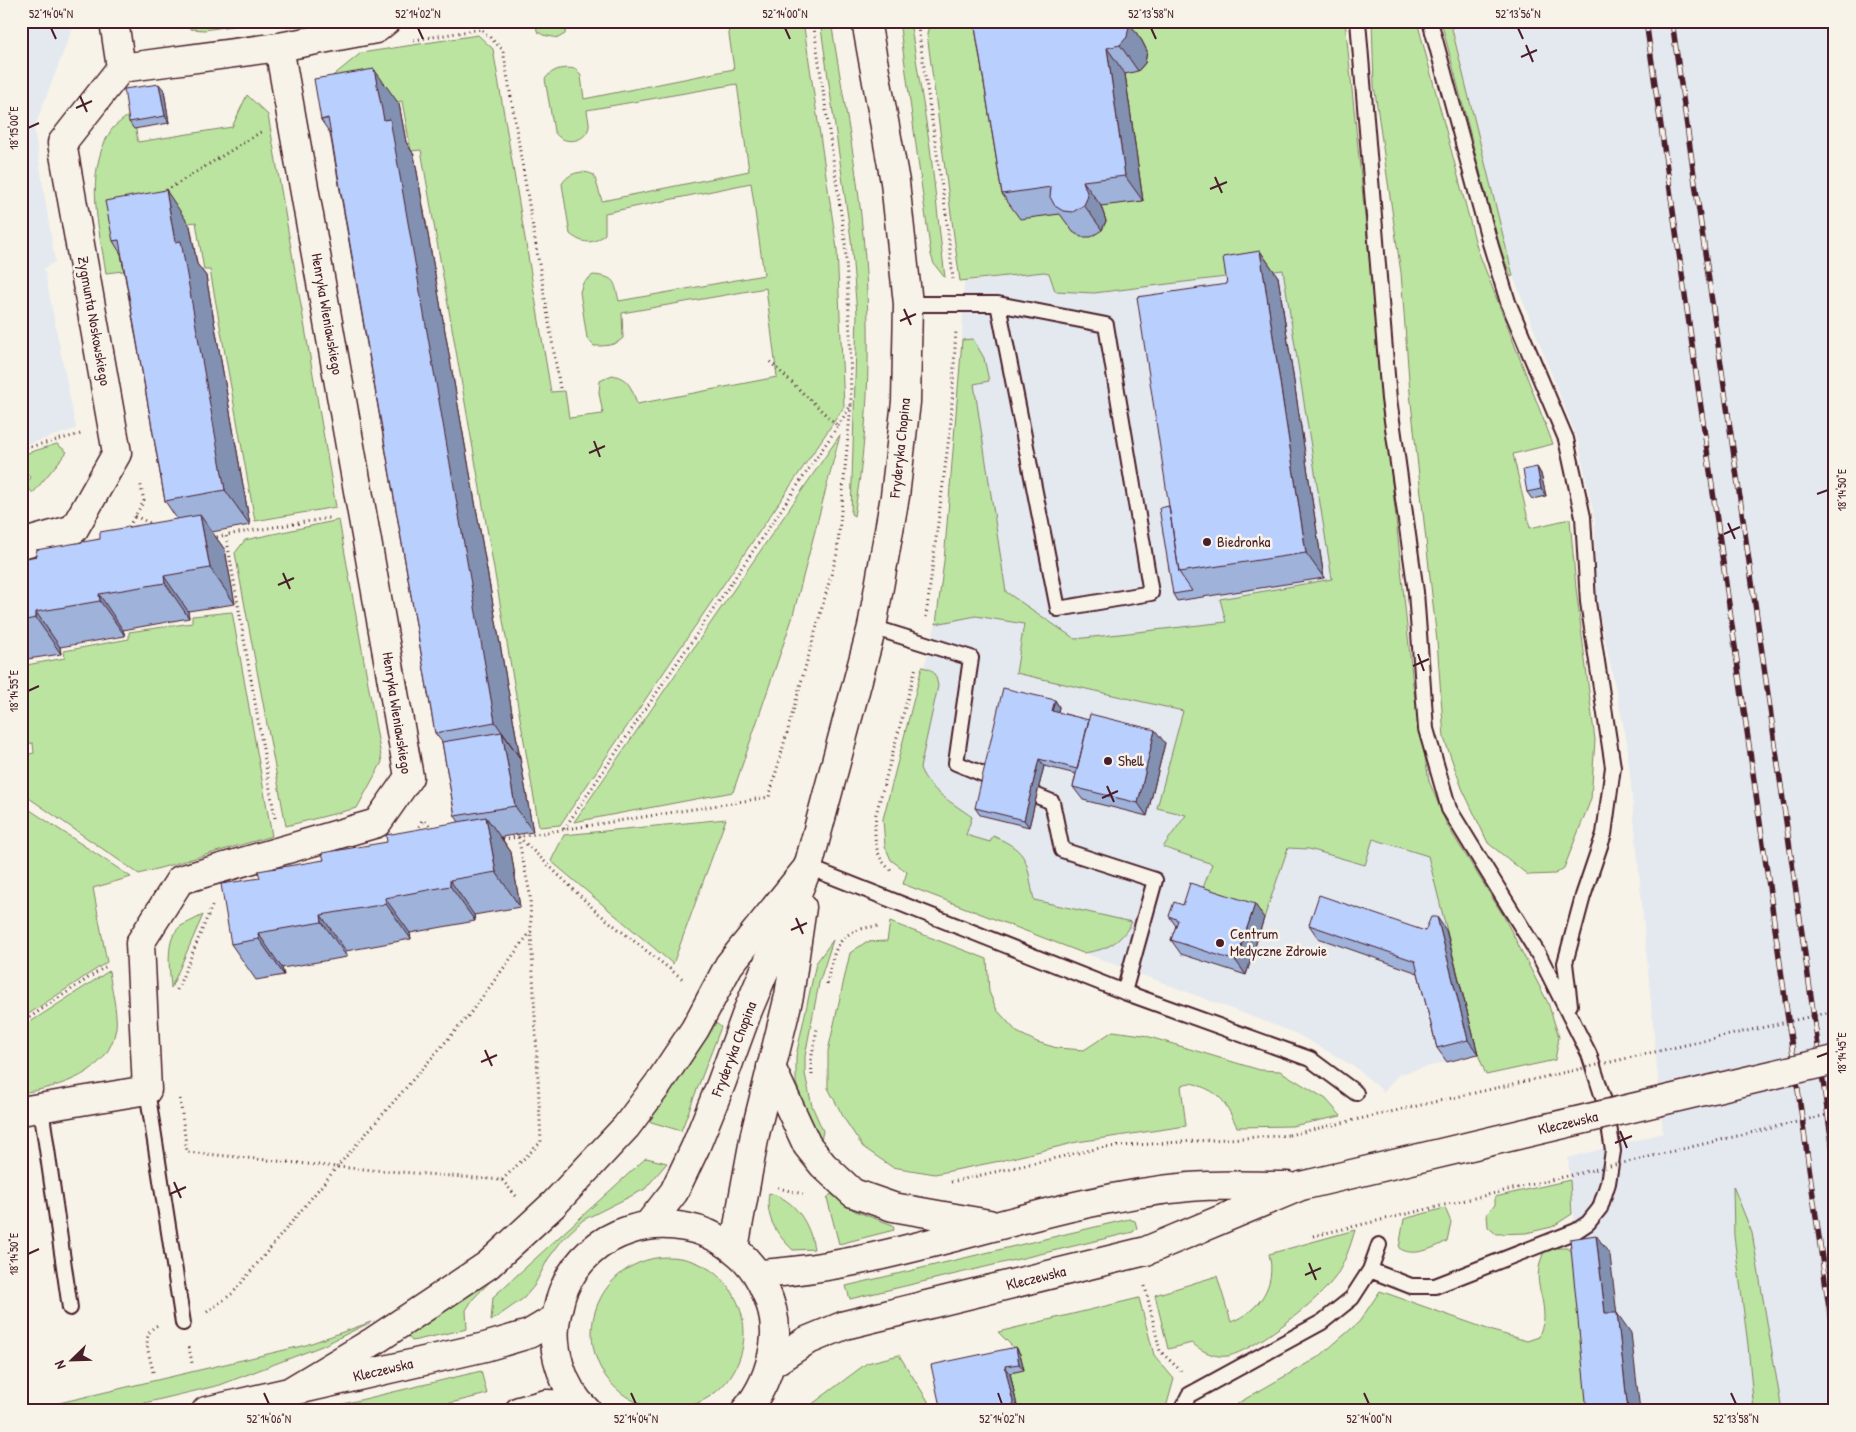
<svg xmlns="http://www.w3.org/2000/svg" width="1856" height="1432" font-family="'Patrick Hand',sans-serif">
  <rect width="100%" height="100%" fill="#f7f3e8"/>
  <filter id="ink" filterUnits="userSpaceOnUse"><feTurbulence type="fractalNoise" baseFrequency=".02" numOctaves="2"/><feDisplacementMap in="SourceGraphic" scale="10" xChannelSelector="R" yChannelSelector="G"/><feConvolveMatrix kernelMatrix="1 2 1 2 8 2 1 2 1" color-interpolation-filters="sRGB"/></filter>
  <g filter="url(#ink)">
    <path fill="#e4e8ef" d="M21,21l54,1 -41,106 21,134 -11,6 32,161 -55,17z
      M1451,21h384v1390h-241l-26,-253 95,-25 -36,-391 -32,-149v-72l-17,-80 -65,-165z
      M1348,248l80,608 50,198 -79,20 -15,18 -29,-25 -60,-34 -392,-149 4,-12 -16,-12 -6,-14 -2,-27 53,-195 70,-32 -32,-208 -12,-44 2,-58 80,-10z"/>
    <path fill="#bbe4a0" stroke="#828266" d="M181,21h85l-62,9 -13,-1z
      M536,21h31l-2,13 -7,4 -15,-3 -6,-4z
      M727,21h76l34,228 7,158 -284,418 -21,2 -118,-677 -10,1 -9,-50 -68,11 -5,-33 32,-26 117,-18 15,14 58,343 14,-1 4,27 34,-4 -4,-21 1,-12 12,-6c17,3 20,14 25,29l140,-27 -11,-89 -144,25 1,25c-8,8 -18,8 -29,8l-7,-8 -7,-46 3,-9 10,-8c23,2 21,6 26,26l145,-26 -13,-92 -146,30v21c-11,11 -23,10 -35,0l-8,-50c6,-11 20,-15 32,-9l8,26 147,-30 -12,-87 -150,26c0,5 3,12 2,17 -4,17 -28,18 -35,4l-9,-52c8,-11 19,-12 31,-10l5,7 3,23 150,-30z
      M820,21h11c9,59 21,118 28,177 13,105 13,213 -5,318l-3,-2 6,-200 -6,-75z
      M899,21h11l20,126 15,131 -11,-14 -3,-9z
      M930,21h415l68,664 16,96 18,44 56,90 45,88 11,34 -4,23 -69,15 -8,-21 -50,-198 -55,-17 -8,26 -56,-16 -21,-1 -24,70 -64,-22 12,-32 -49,-17 23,-32 -29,-7 26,-97 -167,-38 8,-49 -48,-8 -40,8 8,-63 18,-221 11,-1 11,19 5,23 -15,3 32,208 69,47 151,-17 -6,-23 112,-20 -49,-309 -189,23 -39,-2 -6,-18 -5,-1 -84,9 -33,-247z
      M1372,21h45l60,227 76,196 -40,10 17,74 40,-9 6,69 19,152 -4,59 -27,69 -9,6 -27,1 -40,-32 -26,-55 -18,-50 -7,-97 -27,-248 -9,-120 -27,-188z
      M1441,21h9l63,255 -2,1 -12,-32z
      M247,95l21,20 68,392 -81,14 -45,-251h-6l-8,-48 -71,10 6,38 -25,3c-7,-46 -22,-98 4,-141 5,-8 16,-14 23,-20l5,30 94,-15z
      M840,435l-48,184 -59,173 -159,30z
      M57,444l10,8 -34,41 -9,-9 7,-6 -10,-10v-13z
      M339,520l43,242 -25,46 -71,18 -51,-273 10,-13z
      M232,612l40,224 -133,38 -113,-78 -5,-9v-31l13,-3 -1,-10 -12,2v-79l44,-8 -1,-7 65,-12v-7l63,-9v-7z
      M922,667c12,2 14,8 16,19l-18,82c9,23 33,35 52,49l-6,18 24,7 3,-6c38,16 33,27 41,64l98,22c-12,21 -25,28 -49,31l-180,-69 4,-12 -16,-12 -6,-14 -2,-27z
      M21,804l110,73 -38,11 14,74 -86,57z
      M726,819l-53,145 -122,-103 13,-26z
      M203,915l-32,73c-1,-17 -7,-50 10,-62 7,-4 15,-7 22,-11z
      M890,922l97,37 2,33 8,18 20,22 20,10 20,6 27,2 29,-19 30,4 117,35 20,1 46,28 15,17 -49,10 -55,1c-11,-22 -13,-32 -37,-41 -6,-3 -14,-4 -19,0l5,40 -109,16 -77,19 -65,13 -43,-7 -29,-20 -18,-27 -17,-32v-37l22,-98 16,-11 21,-1z
      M833,940l-14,43 -14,73v18l7,32 11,25 -2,10 -14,-24 -11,-34v-27l20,-93z
      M109,971c2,16 9,42 7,57 -7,46 -56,59 -95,65v-65z
      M716,1023l5,4 -40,104 -33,-10z
      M646,1158l21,5 -22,26 -62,31 -20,19 -15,20 -14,27 -10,12 -33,23 2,-24z
      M1570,1180l2,34 -20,13 -26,6 -30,1 -8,-7 -1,-14 8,-8v-8z
      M1733,1186l19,47 30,178h-28l-6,-66 -14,-109z
      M769,1193c26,6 41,31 45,56l-21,1c-17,-16 -28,-33 -24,-57z
      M831,1194l24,17 38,14 1,5 -55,14 -12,-46z
      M1445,1208l6,14 -4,19c-13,7 -34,17 -48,7l5,-29z
      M1129,1219l6,2 2,7 -4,4 -283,67 -4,-13z
      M1355,1230c-5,17 -10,32 -19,46 -15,23 -82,75 -108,80 -13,2 -27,-5 -36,-13l-24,6 -13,-54 62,-19 14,46c28,-11 46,-37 38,-68z
      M1553,1248h14l11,6 15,157h-363l10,-9 80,-46 39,-34 21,-31 116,41 31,9 12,-4c1,-6 5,-13 5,-19 0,-30 -13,-33 0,-67z
      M516,1255l-43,44 -7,11 1,19 -55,12 -4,-5 2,-6z
      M592 1333a76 76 0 1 1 152 0a76 76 0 1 1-152 0Z
      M1139,1298l15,57 20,24 -9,32h-147l-8,-38 13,-3 -3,-16 -22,-22z
      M371,1322l-49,24 -102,39 -109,26h-86l281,-66z
      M899,1355l29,46v10h-125l64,-48z
      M481,1371l6,23 -69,17h-104z"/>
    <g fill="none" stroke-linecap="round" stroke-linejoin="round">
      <g stroke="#4a1f2b" stroke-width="18">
        <path id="service" d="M1358,21l31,378 27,193 10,137 23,80 91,148 49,97 17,53 7,44 -5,32 -8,25 -12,15 -12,8 -141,55h-24l-41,-16
          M1430,21l60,222 18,59 58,137 17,78 5,85 25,165 -9,67 -21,62 -18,67 5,42
          M908,304h90l60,305 93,-16 -45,-268 -108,-21
          M872,627l99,31 -15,105 44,18
          M1020,789l32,13 10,48 93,30 -31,112
          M808,867l316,125 186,67 46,34
          M147,1090l36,233
          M41,1108l29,200
          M1181,1411l8,-16 133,-73 30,-24 18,-28 9,-25"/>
      </g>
      <g stroke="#4a1f2b" stroke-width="31">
        <path id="minor" d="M114,21l7,47
          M121,68l158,-21 97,-18 10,-8
          M21,544l53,-15 43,-76 -55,-310 59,-75
          M21,1111l126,-21 -7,-147 40,-63 197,-57 32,-46 -130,-730"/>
      </g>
      <g stroke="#4a1f2b" stroke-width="31">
        <path id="tertiary" d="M648,1225l26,-33 21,-44 26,-64 27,-74 60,-143 64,-240 23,-131 11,-94 2,-98 -13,-122 -29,-161
          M734,1248l21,-114 34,-138 13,-89"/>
      </g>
      <g stroke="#4a1f2b" stroke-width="31">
        <path id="secondary" d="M771,1067l36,78 16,20 30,28 40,14 96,17
          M758,1274c147,-9 285,-74 431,-87 32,-3 66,-1 98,-1
          M771,1364l35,-23 39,-16 301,-74 155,-65
          M289,1392l85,-51 114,-76 66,-61 72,-77 33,-44 36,-54 34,-64 79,-98
          M206,1411l279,-64 44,-13 27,-16
          M519,1411l27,-7 35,1
          M587,1411c-25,-23 -38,-65 -30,-98 2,-7 3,-15 6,-22 25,-62 99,-83 156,-52 21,13 35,26 45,49 9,18 13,38 10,58 -4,25 -12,46 -29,65"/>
      </g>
      <path stroke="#4a1f2b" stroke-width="3" stroke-dasharray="1 4" stroke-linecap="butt" d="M174,21l9,6
        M813,21l32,220 5,93 1,71 -13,21
        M917,21l29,193 7,65
        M414,40l67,-11 22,21 57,338
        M162,193l99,-61
        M21,449l60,-15
        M135,516l19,9
        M126,531l18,-30 -4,-19
        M212,538l14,-3
        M926,617l25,-196 5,-91
        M275,818l-49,-283 103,-17
        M564,829l274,-403 -70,-66
        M417,831l5,-11 13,9
        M519,837l79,76 86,67
        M498,840l271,-43 68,-243 14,-149
        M891,870c-18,-14 -17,-35 -15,-56l40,-147
        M827,984c7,-36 10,-54 51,-58
        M177,990l35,-84
        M21,1023l87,-58
        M812,1075l-1,-15 6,-31
        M180,1099l7,53 150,15 165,13 14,16
        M502,1180l39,-38 -10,-211
        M951,1182l153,-35 185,-12
        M778,1188l25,6
        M1145,1286l15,65 21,20
        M207,1312l26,-19 104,-126 132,-152 62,-84 -1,-37 -12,-57
        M189,1347l3,16
        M153,1372c-3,-18 -14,-38 5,-47"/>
      <use href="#service" stroke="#f7f3e8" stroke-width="14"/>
      <use href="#minor" stroke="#f7f3e8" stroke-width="28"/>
      <use href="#tertiary" stroke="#f7f3e8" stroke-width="28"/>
      <use href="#secondary" stroke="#f7f3e8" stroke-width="28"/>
      <g stroke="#4a1f2b" stroke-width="5.5">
        <path id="rail" d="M1646,21l189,1329
          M1672,21l163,1144"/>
      </g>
      <use href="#rail" stroke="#f7f3e8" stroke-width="4" stroke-dasharray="11" stroke-linecap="butt"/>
      <g stroke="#4a1f2b" stroke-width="31" stroke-linecap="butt">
        <path id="secondary-bridge" d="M1301,1186l534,-126"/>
      </g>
      <path stroke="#4a1f2b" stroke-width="3" stroke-dasharray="1 4" stroke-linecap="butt" d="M1289,1135l546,-124
        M1313,1236l522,-123"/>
      <use href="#secondary-bridge" stroke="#f7f3e8" stroke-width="28"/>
    </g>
    <path fill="#9fb2da" stroke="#4a1f2b" d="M974,21h154l14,20 5,10 -2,12 -7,8 -13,3 18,127 -42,5 5,15 -4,9 -11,7h-10l-8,-5 -13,-18 -40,5 -18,-25z
      M164,90l5,33 -35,6 -5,-7z
      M399,104l7,38 8,13 119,677 -32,5 10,15 9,55 -46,8 1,6 -65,12 1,6 -65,12 1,6 -65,11 2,7 -28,5 -25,-36 29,-66 199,-56 -4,-6 -13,-74 -7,-9 -105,-600 -9,-13z
      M190,226l7,38 9,12 44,249 -38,7 13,18 10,54 -47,7 1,7 -66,12 2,6 -65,11 1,7 -40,6v-101l16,-3 63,-17 77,-20 -12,-18 -44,-247 -8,-13z
      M1260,251l18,26 46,301 -147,23 -4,-7 -4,-88z
      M1537,467l4,7 5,22 -14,3 -5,-7z
      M1055,700l4,7 -1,5 107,31 -18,73 -64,-16 -10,-13 3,-13 -32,-8 -15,61 -49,-12 -5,-7z
      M1183,905l81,13 -18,57 -65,-21 -10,-14 5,-14 -7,-10z
      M1309,925l116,6 21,-1 32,124 -31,8 -10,-14 -19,-75 -100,-35z
      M1016,1347l4,7 4,16 -14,3 8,38h-77z"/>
    <path fill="#8291b2" stroke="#4a1f2b" d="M1127,21h1l14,20 5,10 -2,12 -7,8 -18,-26z
      M1107,48l18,26 18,127 -18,-25z
      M374,69l25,35 7,38 8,13 106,603 -25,-36z
      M159,84l5,6 5,33 -4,-7z
      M1083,181l18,25 5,15 -4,9 -18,-25z
      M166,190l24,36 7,38 9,12 44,249 -25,-35 -50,-248z
      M1260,251l18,26 46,301 -18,-25z
      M1537,467l4,7 5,22 -5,-7z
      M200,515l25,35 10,54 -25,-36z
      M164,576l24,35 1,7 -24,-35z
      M99,594l24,36 2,6 -25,-35z
      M36,612l24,35 1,7 -25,-36z
      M1055,700l4,7 -2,11 -5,-7z
      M1155,730l10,13 -18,73 -9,-13z
      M502,732l18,26 13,74 -18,-26z
      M1039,759l5,7 -15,61 -5,-7z
      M486,817l25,35 9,55 -24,-35z
      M450,880l24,35 1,6 -25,-35z
      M385,898l25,35 1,6 -25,-35z
      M1255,904l9,14 -18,57 -10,-14z
      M321,915l25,36 1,6 -25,-35z
      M1437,917l9,13 32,124 -10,-14z
      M258,933l24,35 2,7 -25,-36z
      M1596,1235l14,20 9,78 -14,-20z
      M1617,1313l14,20 9,78h-12z
      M1016,1347l4,7 4,16 -5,-6z
      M1005,1366l5,7 8,38h-1l-3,-4z"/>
    <path fill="#b9cffe" stroke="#4a1f2b" d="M974,21h153l2,5 -2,11 -7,8 -13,3 18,128 -42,5 5,15 -4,9 -11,7 -10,-1 -8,-5 -5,-9 1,-10 -49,7z
      M374,69l10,51 6,-1 105,603 -60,11 -107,-615 -7,2 -7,-41z
      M159,84l6,32 -36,6 -5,-33z
      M166,190l9,52 6,-1 44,249 -60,11 -46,-261 -6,1 -8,-40z
      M1260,251l46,302 -127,19 -42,-275 90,-13 -4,-27z
      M1537,467l4,22 -14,3 -4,-22z
      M1169,506l10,66 13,19 -19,3 -14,-86z
      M200,515l10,53 -46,8 1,7 -66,11 1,7 -64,11v6l-15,3v-62l16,-3 -1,-6 64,-11v-7z
      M1003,688l52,12 -3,11 37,9 -12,49 -38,-10 -15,61 -49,-12z
      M1090,714l65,16 -17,73 -65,-16z
      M502,732l13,74 -60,10 -13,-74z
      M486,817l10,55 -46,8v6l-65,12 1,6 -65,11 1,7 -64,11 1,6 -28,5 -10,-60 39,-6 -2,-7 66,-11 -2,-7 65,-11 -1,-7z
      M1190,883l65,21 -19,57 -65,-21 7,-20 -9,-4 5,-14 9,3z
      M1319,895l106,36 6,-14h6l31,123 -31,8 -22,-87 -106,-36z
      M1596,1235l9,78h12l11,98h-41l-17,-172z
      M1016,1347l3,17 -14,2 9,41 -18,4h-55l-10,-46z"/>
  </g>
  <path fill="none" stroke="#4a1f2b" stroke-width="2" d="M51,28l5,11M418,28l5,11M785,28l5,11M1151,28l5,11M1518,28l5,11M1526,45l7,17M1521,57l16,-7M80,96l7,16M76,108l16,-7M28,128l11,-5M1215,177l7,16M1210,189l17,-7M904,309l7,16M900,321l16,-7M594,441l6,16M589,453l16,-7M1817,494l11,-4M1728,523l7,16M1724,534l16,-7M283,573l7,16M278,585l16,-7M1418,654l6,17M1413,666l16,-7M28,691l11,-5M1107,786l7,16M1102,798l16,-7M796,918l7,16M791,930l16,-7M485,1050l7,16M1817,1057l11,-4M481,1062l16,-7M1620,1131l7,17M1615,1143l17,-7M174,1182l7,16M170,1194l16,-7M28,1254l11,-5M1309,1263l7,17M1305,1275l16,-7M264,1393l5,11M631,1393l5,11M998,1393l4,11M1364,1393l5,11M1731,1393l5,11"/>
  <g fill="#4a1f2b" stroke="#f7f3e8" stroke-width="2">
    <circle cx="1207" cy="542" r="5"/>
    <circle cx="1108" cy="761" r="5"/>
    <circle cx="1220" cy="943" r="5"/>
  </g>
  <g text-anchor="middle" stroke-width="5" stroke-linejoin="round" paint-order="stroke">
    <g font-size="15" fill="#4a1f2b" stroke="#f7f3e8">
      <text transform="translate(327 314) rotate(80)" y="5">Henryka Wieniawskiego</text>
      <text transform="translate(94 321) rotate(80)" y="5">Zygmunta Noskowskiego</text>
      <text transform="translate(900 448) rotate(-84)" y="5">Fryderyka Chopina</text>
      <text transform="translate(397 713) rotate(81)" y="5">Henryka Wieniawskiego</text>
      <text transform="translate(734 1049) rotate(-69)" y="5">Fryderyka Chopina</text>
      <text transform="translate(1568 1123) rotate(-13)" y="5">Kleczewska</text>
      <text transform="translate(1036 1278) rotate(-14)" y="5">Kleczewska</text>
      <text transform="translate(383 1370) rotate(-13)" y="5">Kleczewska</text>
    </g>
    <g font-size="15" fill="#4a1f2b" stroke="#f7f3e8" text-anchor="start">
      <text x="1217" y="547">Biedronka</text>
      <text x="1118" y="766">Shell</text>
      <text x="1230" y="939">Centrum<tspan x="1230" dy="17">Medyczne Zdrowie</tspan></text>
    </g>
  </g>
  <rect width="1856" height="1432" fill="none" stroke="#f7f3e8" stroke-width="55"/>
  <g transform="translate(72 1360) rotate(247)" stroke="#f7f3e8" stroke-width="4" paint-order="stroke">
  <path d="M0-4L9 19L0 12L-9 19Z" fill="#4a1f2b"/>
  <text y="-8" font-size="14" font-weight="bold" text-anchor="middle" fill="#4a1f2b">N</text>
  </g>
  <rect x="28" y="28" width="1800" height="1376" fill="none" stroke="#4a1f2b" stroke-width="2"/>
  <g font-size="12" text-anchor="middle" fill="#4a1f2b">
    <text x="51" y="18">52°14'04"N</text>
    <text x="418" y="18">52°14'02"N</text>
    <text x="785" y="18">52°14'00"N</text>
    <text x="1151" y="18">52°13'58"N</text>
    <text x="1518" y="18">52°13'56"N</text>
    <text transform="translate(14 128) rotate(-90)" y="4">18°15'00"E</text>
    <text transform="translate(1842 490) rotate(-90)" y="4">18°14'50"E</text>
    <text transform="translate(14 691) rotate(-90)" y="4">18°14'55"E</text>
    <text transform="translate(1842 1053) rotate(-90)" y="4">18°14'45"E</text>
    <text transform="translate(14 1254) rotate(-90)" y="4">18°14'50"E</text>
    <text x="269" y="1423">52°14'06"N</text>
    <text x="636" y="1423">52°14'04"N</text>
    <text x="1002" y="1423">52°14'02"N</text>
    <text x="1369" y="1423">52°14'00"N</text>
    <text x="1736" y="1423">52°13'58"N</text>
  </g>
</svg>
